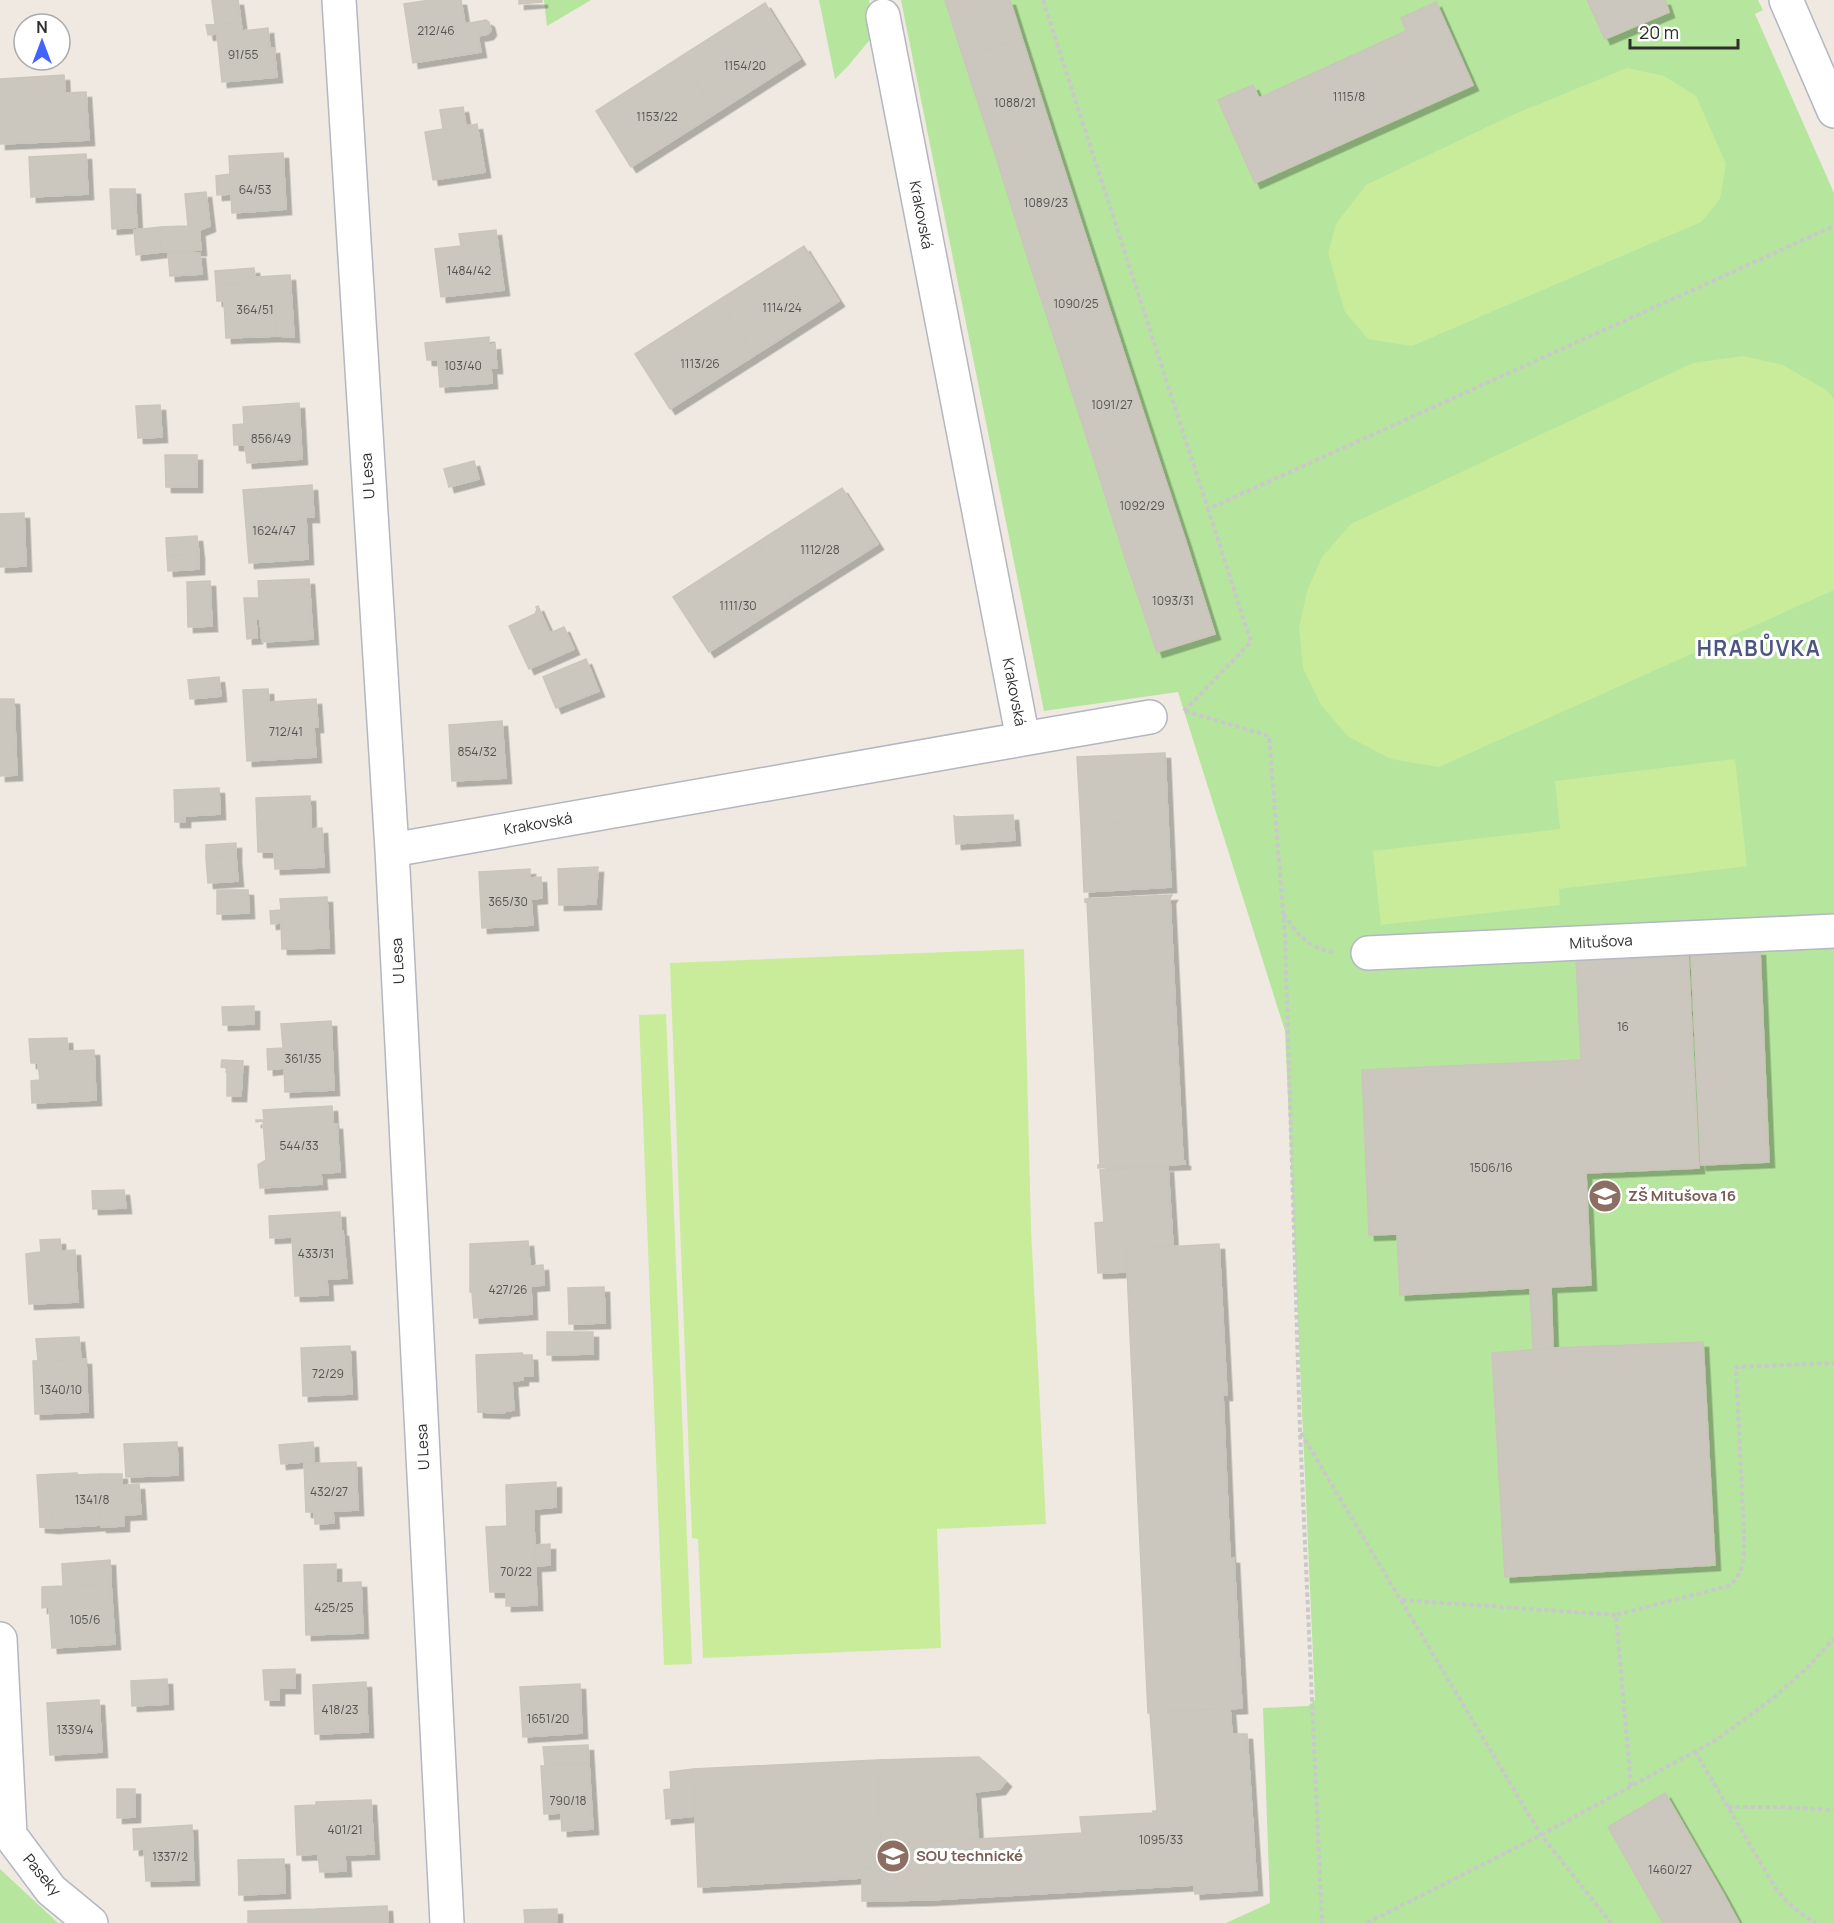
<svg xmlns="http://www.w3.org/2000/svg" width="1834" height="1923" font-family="Manrope,sans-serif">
  <defs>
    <filter id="shadow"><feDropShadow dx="5.5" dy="5.5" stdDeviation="0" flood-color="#0004"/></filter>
  </defs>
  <rect width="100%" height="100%" fill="#efe9e1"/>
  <path fill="#b6e59e" d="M544,0h47l-44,26z
    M819,0h50l5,32 -1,4 -25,30 -13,13z
    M901,0h857l5,10 -8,4 79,179v1730h-608l44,-20 -7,-195 45,-2 7,-6 -30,-669 -107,-339 -134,19z
    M0,1869l58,54h-58z"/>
  <path fill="#c9ec9a" d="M1627,68l37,8 32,20 30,68 -6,35 -19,23 -289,124 -44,-7 -23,-27 -17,-59 8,-29 30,-39 144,-69z
    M1743,356l40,9 43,25 8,9v191l-395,177 -48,-8 -42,-22 -28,-32 -18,-37 -4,-40 8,-37 15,-34 29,-33 342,-161z
    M1735,759l12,107 -188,23 1,16 -179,20 -8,-74 187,-22 -5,-48z
    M1024,949l7,280 15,295 -109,5 4,119 -238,10 -5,-119 -6,-1 -22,-575z
    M666,1014l26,650 -28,1 -25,-650z"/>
  <path fill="#cbc7bf" stroke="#cbc5ba" stroke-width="1.5" filter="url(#shadow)" d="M212,0h26l3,22 -26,2z
    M431,0h30l4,24 21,-4 3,2 2,8 -3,4 -10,2 3,16 -68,11 -9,-59z
    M519,0h23v2l-23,2z
    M945,0h65l12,38 -59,19z
    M1587,0h78l4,12 -64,27z
    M1436,2l37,83 -218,98 -37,-83 35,-15 6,13 147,-67 -5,-13z
    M765,3l35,56 -84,54 -36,-56z
    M241,22l1,9 26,-3 2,21 4,-1 3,29 -55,5 -5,-48 -9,1 -2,-10z
    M1022,38l32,100 -58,19 -33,-100z
    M680,57l36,56 -85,54 -35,-56z
    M64,75l1,18 21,-1 3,48 -89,4v-65z
    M463,107l3,19 11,-2 8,48 -52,8 -8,-48 18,-3 -3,-19z
    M1054,138l33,102 -59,19 -32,-102z
    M283,153l3,56 -54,4 -1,-19 -14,1 -1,-19 14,-2 -1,-18z
    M86,154l2,40 -57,3 -2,-40z
    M110,189h25l2,38 -25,2z
    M206,192l4,34 -10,4 -1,-4h-11l-3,-32z
    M188,226h11l2,24 -40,2 -1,-25z
    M160,227l1,25 -25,3 -2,-25z
    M496,230l8,60 -63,7 -6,-48 26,-3 -2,-12z
    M1087,240l33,101 -59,18 -33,-100z
    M804,246l35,55 -84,54 -36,-55z
    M168,253h32l2,21 -32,2z
    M254,268l1,9 -16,1 1,6 -24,1 -1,-14z
    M290,275l2,30 -17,1 2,30 -51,2 -2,-37h-7l-1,-16 24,-1 -1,-6z
    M719,300l36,55 -85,54 -35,-55z
    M292,305l2,32 -17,-1 -2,-30z
    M489,337v8l6,-1 2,24h-6l1,15 -52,4 -2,-27h-11l-2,-17z
    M1120,341l33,101 -59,18 -33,-101z
    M299,403l3,56 -55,4 -2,-18h-11l-1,-20 11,-1 -1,-17z
    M160,405l2,32 -24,1 -2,-32z
    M1153,442l33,100 -60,19 -32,-101z
    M165,455h32v32h-31z
    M474,461l5,18 -30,8 -5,-18z
    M312,485l2,32h-8l2,42 -59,4 -6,-73z
    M842,488l36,56 -85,54 -35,-56z
    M24,513l2,53 -26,1v-53z
    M197,536l2,18 -32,2 -1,-18z
    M758,542l35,56 -84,54 -36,-55z
    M1186,542l29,92 -58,18 -31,-91z
    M199,554v15l-31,2 -1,-15z
    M309,579l4,60 -51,3 -2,-23h-4l1,19 -10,1 -3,-41h15l-1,-17z
    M210,581l2,45 -24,1 -1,-45z
    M538,606l12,27 14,-6 10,22 -45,20 -20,-43 26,-12 2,-5 -1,-2z
    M586,659l13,32 -43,17 -13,-31z
    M219,677l2,19 -31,3 -2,-19z
    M268,689l1,13 47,-3 2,28h-4l2,30 -69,4 -4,-71z
    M0,699h14l3,76 -17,1z
    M502,721l4,57 -54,3 -3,-56z
    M1165,753l3,67 -87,5 -4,-68z
    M219,788l1,26 -35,2v6h-10l-1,-32z
    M310,796l1,33 11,-1 2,39 -49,2 -1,-17h-16l-2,-54z
    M1013,815l2,25 -59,4 -2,-28 2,1z
    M1168,820l3,67 -87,5 -3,-67z
    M236,843v13l-30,2v-13z
    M236,856l2,25 -30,2 -2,-25z
    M598,867l-2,37 -37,1 -1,-36z
    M530,869v9l11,-1 1,21 -11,1 2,26 -51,3 -3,-56z
    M217,890h31l1,23 -32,1z
    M1172,895l-2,3 13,263h2v3l-87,4v-3h2l-13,-264 -2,1v-3z
    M327,897l2,51 -47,1 -1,-26 -10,1 -1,-13 11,-1 -1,-11z
    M1760,950l9,212 -68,3 -10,-211z
    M1688,951l11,217 -113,5 5,112 -40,2 2,61 -20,1 -3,-61 -130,7 -3,-61 -28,1 -7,-165 219,-10 -5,-103z
    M254,1006v18l-31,1 -1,-18z
    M331,1021l3,69 -49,2 -1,-24 -16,2 -1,-21 16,-1 -2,-24z
    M67,1038l1,13 26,-1 2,50 -64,3 -1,-22 9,-1 -2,-17h-7l-2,-24z
    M222,1060l21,1 -2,35h-14v-28l-6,-1z
    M332,1106l1,18h4l3,48 -19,1 1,11 -62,4 -2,-23 8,-5 -3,-39 -7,1v-2h8l-1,-10z
    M1168,1167l5,79 -47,3v23l-28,1 -3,-50 9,-1 -4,-52z
    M124,1190l2,18 -33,1 -1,-18z
    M340,1212l1,19h2l4,47 -20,1 1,16 -33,1 -3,-59 -22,1 -1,-22z
    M60,1239l1,12 14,-1 3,52 -49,2 -3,-50 15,-2 -1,-12z
    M528,1241l2,25 13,-1 1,20 -13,1 1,28 -58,4 -2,-26h-2v-48z
    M1219,1244l8,151h-4l7,163h4l8,150 -94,5 -22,-464z
    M604,1287l1,36 -36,1 -1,-36z
    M547,1332h46v22l-46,1z
    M79,1337l2,22 -43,2 -2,-22z
    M1703,1342l12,223 -210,12 -13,-224 61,-5z
    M350,1346l2,48 -49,2 -2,-48z
    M522,1353l1,2h9l1,21h-10v4l-11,1 2,29 -8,1 -2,2 -26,-1 -2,-57z
    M86,1359l2,53 -53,2 -2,-53z
    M177,1442l1,33 -52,2 -2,-33z
    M313,1442l1,19 -33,3 -2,-19z
    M356,1462l2,48 -25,1 1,12 -19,1 -1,-12h-8l-2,-48z
    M77,1473v2l22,-1 2,51 -48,3 -1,-22h-13l-2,-31z
    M99,1474h23v11l17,-1 2,30 -17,1v11l-23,1z
    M556,1482v25l-22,2v16l-27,1 -1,-41z
    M39,1506h13l1,22 -13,-1z
    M534,1525l3,80 -31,1v-14h-16l-4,-65z
    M550,1544v21l-14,1 -1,-21z
    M110,1560l1,24 -48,2 -1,-22z
    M336,1564v19l25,-1 2,51 -57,2 -2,-70z
    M111,1584l4,60 -63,4 -3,-41 -7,1v-21z
    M295,1669v19h-16v12h-14l-2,-30z
    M167,1679l1,25 -36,2 -1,-25z
    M366,1682l2,50 -53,2 -2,-49z
    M580,1684l2,49 -59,4 -3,-50z
    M99,1700l3,52 -52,3 -3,-52z
    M1230,1708l2,26h15l10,156 -62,4 -1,-9 -266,15 -66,1v-33l65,-3 -2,-23 157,-9 -2,-16 73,-4v-2h4l-7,-99z
    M588,1745l1,18 -44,2 -2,-18z
    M979,1757l27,24 -6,8 -25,3 3,47 -97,5 -4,-84z
    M877,1760l4,84 44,-2 2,23 -65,3v10l-164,9 -5,-118z
    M589,1763l4,66 -31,2 -1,-18 -17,1 -3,-48z
    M693,1769l2,47 -29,3 -2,-29 7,-1 -1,-17z
    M117,1789h18v28l-18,1z
    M1665,1793l59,102 -48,28h-13l-55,-96z
    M371,1800l3,54 -29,1 1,16 -26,1 -2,-18 -21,1 -2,-49 21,-1v-3z
    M192,1825l2,55 -48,1 -2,-32 -10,1 -1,-21z
    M284,1859l1,34 -46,2 -1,-35z
    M1724,1895l15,28h-63z
    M387,1906l1,17h-70l-1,-14z
    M317,1909l1,14h-70v-12z
    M557,1909v14h-32l-1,-13z"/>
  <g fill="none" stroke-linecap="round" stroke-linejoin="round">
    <g stroke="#b4b7c1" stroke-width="36">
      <path id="minor" d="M339,0l53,850 55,1073
        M1786,0l48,111
        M1023,739l127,-22
        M392,850l631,-111 -140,-723
        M1368,953l466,-22
        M0,1639l10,196 41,55 40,33"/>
    </g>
    <path stroke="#c9c9c9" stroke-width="4" stroke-dasharray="4.5 3" stroke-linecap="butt" d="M1043,0l165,509 626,-283
      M1184,711l67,-69 -43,-133
      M1185,711l84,25 16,200 15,496 22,491
      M1284,914c11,19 28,37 52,38
      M1301,1433l240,402 70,88
      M1402,1600l214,15
      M1695,1751l81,138c12,14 24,26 40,34
      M1631,1786l-15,-171 112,-29c17,-12 16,-30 16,-50l-8,-169 98,-4
      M1728,1807h51l55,3
      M1367,1923l174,-88 175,-95 56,-41 36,-32 26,-29"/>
    <use href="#minor" stroke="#fff" stroke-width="33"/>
  </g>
  <defs>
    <g id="school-disc" transform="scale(1.725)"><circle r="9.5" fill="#8d6e63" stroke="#fff"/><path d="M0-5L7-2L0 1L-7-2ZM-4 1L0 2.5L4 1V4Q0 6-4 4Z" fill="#fff"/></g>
  </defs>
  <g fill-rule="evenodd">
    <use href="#school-disc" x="1605" y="1196"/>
    <use href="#school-disc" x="893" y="1856"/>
  </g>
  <g text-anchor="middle" stroke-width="6" stroke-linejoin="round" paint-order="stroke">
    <g font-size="12" fill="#555452">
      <text x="436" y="35">212/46</text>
      <text x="243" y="59">91/55</text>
      <text x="745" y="70">1154/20</text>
      <text x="1349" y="101">1115/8</text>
      <text x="1015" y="107">1088/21</text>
      <text x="657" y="121">1153/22</text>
      <text x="255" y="194">64/53</text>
      <text x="1046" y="207">1089/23</text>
      <text x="469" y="275">1484/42</text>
      <text x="1076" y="308">1090/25</text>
      <text x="782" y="312">1114/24</text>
      <text x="255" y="314">364/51</text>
      <text x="700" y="368">1113/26</text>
      <text x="463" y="370">103/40</text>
      <text x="1112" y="409">1091/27</text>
      <text x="271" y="443">856/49</text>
      <text x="1142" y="510">1092/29</text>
      <text x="274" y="535">1624/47</text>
      <text x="820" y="554">1112/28</text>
      <text x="1173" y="605">1093/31</text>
      <text x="738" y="610">1111/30</text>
      <text x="286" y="736">712/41</text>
      <text x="477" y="756">854/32</text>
      <text x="508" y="906">365/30</text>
      <text x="1623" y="1031">16</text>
      <text x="303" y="1063">361/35</text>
      <text x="299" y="1150">544/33</text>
      <text x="1491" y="1172">1506/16</text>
      <text x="316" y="1258">433/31</text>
      <text x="508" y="1294">427/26</text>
      <text x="328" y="1378">72/29</text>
      <text x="61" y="1394">1340/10</text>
      <text x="329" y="1496">432/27</text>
      <text x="92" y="1504">1341/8</text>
      <text x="516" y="1576">70/22</text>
      <text x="334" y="1612">425/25</text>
      <text x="85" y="1624">105/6</text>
      <text x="340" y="1714">418/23</text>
      <text x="548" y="1723">1651/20</text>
      <text x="75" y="1734">1339/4</text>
      <text x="568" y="1805">790/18</text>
      <text x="345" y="1834">401/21</text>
      <text x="1161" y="1844">1095/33</text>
      <text x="170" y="1861">1337/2</text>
      <text x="1670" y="1874">1460/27</text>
    </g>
    <g font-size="15" fill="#2e2e2e" stroke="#fff">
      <text transform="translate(921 215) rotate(79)" y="5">Krakovská</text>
      <text transform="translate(368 476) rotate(-94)" y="5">U Lesa</text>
      <text transform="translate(1014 692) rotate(79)" y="5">Krakovská</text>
      <text transform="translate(538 824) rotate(-10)" y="5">Krakovská</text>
      <text transform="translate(1601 942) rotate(-3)" y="5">Mitušova</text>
      <text transform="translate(398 961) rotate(-93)" y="5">U Lesa</text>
      <text transform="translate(423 1447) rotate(-93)" y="5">U Lesa</text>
      <text transform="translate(42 1875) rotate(50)" y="5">Paseky</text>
    </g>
    <g font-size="15" font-weight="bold" fill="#785e54" stroke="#fff" text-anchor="start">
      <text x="1628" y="1201">ZŠ Mitušova 16</text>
      <text x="916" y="1861">SOU technické</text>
    </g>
    <g font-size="21" font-weight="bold" letter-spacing="1.5" fill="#4d5680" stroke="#fff">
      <text x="1759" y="656">HRABŮVKA</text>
    </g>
  </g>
  <g transform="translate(42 42)"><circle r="28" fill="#ffffff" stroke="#ababab" stroke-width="1.5"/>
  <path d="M0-4.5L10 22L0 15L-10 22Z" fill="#4264fb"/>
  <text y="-9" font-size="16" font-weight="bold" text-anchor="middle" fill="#2e2e2e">N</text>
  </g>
  <path d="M1630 39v9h108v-9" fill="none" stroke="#2e2e2e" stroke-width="3"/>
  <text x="1639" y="39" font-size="18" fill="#2e2e2e" stroke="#ffffff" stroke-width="4.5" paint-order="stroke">20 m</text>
</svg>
